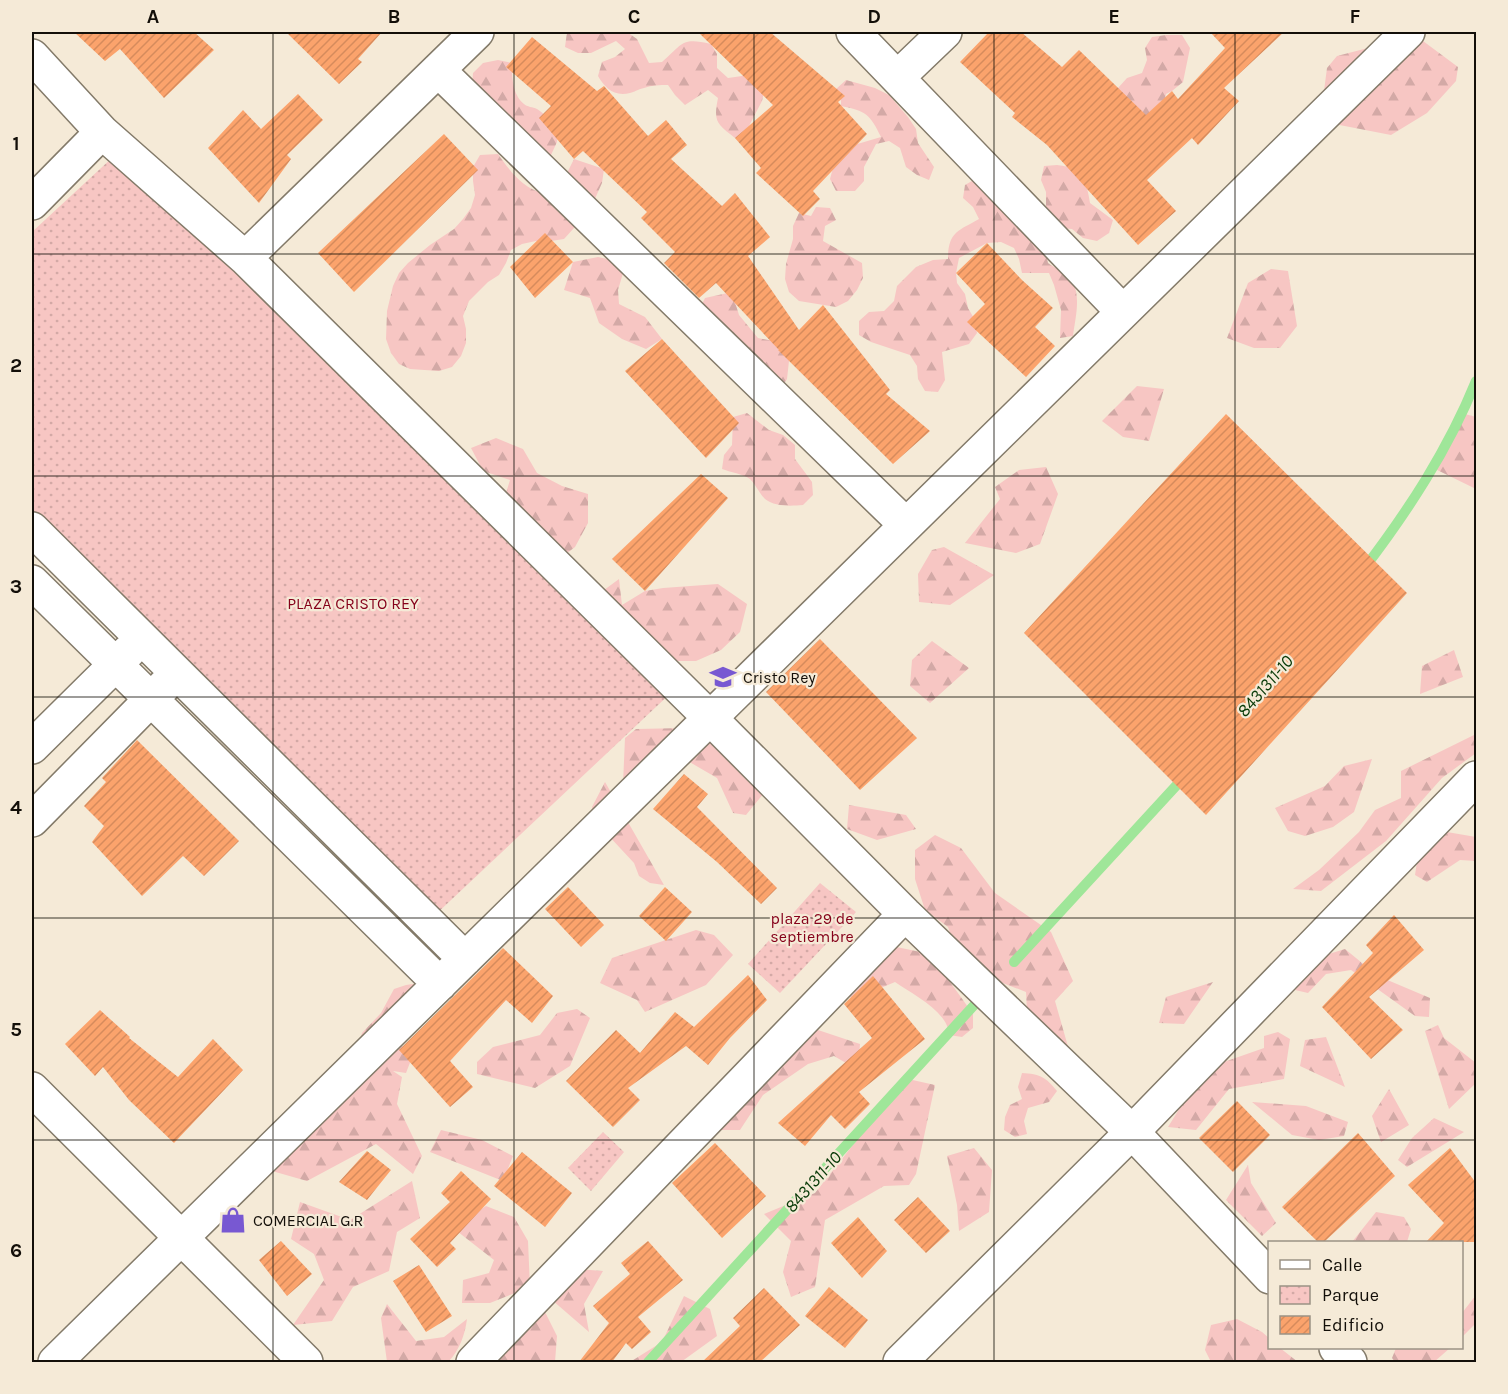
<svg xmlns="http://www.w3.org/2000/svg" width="1508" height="1394" font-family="Karla,sans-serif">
  <defs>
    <pattern id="forest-firs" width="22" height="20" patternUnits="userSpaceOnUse" patternTransform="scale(1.5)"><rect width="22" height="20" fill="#f7c6c3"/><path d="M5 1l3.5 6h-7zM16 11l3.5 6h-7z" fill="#d3a9a6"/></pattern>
    <pattern id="park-dots" width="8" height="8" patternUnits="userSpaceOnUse" patternTransform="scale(1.5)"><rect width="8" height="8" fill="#f7c6c3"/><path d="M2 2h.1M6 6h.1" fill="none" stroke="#d3a9a6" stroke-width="1.8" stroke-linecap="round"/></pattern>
    <pattern id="building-hatch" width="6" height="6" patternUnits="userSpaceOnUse" patternTransform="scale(1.5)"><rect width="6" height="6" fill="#fba36c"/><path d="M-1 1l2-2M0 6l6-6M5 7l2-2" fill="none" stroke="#d68b5c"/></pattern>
  </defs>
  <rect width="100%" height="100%" fill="#f5ead7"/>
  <path fill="url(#forest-firs)" d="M567,32h60l10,7 12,24 13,-1c21,-18 19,-25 49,-18l6,10v14l11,10 14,-2 6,-4 17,16 -3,13 -13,25 -1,6 -13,6c-18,-14 -22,-16 -17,-40l-10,-8 -23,15 -10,-10 -7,-10c-8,0 -16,0 -24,3 -5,1 -10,4 -14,5 -16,4 -25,-5 -32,-17l4,-14 13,-5 10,-8 -9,-8 -25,12h-13l-13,-6z
    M1166,35h16l8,13 -7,34 -11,9 -6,3 -3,14 -8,12 -52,-27 15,-5 9,-10 15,-5 5,-13 -2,-12 7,-11z
    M1395,41h28l35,26 -2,14 -29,32 -36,22 -67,-13 -6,-27 4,11 5,-38 10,-12z
    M498,60l14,3c0,14 0,31 12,41 3,3 9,3 13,5 8,5 15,13 21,20l-1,13 -6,13 -13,2 -67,-57 2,-27 10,-10z
    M846,80l29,8 14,7 19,22 8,12 2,14 16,24 -5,13 -12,-5 -11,-8 -6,-19 -11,-7 -13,3 -12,23v14l-9,10h-19l-6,-12 4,-15 20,-19 27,-8c-11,-23 -15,-26 -40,-31v-5l-6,-11z
    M498,154c11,16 30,42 53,38 5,-1 10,-5 13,-7l4,-14 6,-12 30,10 -2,14 -17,38 -11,7 -10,11 -13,2h-15l-14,3 -11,6 -5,13 -7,12 -11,7 -19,19 -6,15 3,13v14l-5,13 -9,11 -13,4 -29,-2 -11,-5 -8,-11 -5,-14 1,-28 6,-25 6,-13 9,-10 22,-18 24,-16 9,-10 8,-11 4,-13 -2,-14v-14l7,-12z
    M1057,165c4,1 11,1 15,3 13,6 16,22 18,35l23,17 -4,13 -12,8 -14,-3 -11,-9 -13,-1 -10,-9 -3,-13v-14l-5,-12 3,-14z
    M977,178l68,72 3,13c7,5 18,10 23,17 11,15 4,39 2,56l-13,2 1,-28 -7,-25 -5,-12h-27l-3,-14 -5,-11 -13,-6 -14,1 -28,15 -3,15 1,10 8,11 3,14 7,12 2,13 -8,11 -27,8 3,28 -7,12 -13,-1 -7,-12 -1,-13 -7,-11 -39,-13 -12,-7v-14l10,-9 15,-1 10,-10 3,-15 19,-19 17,-7 15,-1c0,-27 10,-28 31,-40l-6,-12 -10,-9 2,-13z
    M816,207l14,1 6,12 -11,6 -2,15 39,22 1,15 -6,12 -9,11 -12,6 -37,-6 -10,-9 -4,-13 1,-15 7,-25v-13l6,-13 12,3z
    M598,257l28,6 -8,27 1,14 26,13 17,22 -16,10 -24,-10 -23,-16 -9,-25 -26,-8 9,-28z
    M1271,269l17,2 9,55 -17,22h-26l-27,-10 21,-55z
    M732,292l7,23 19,23 21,4 11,10 -3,27 -8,12 -52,-19 -12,-8 -9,-12 -8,-40 7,-14z
    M1137,386l27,3 -15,52 -26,-4 -21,-16z
    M747,413l22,17 14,5 12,10v14l17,23 1,13 -10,10c-12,1 -28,2 -38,-6 -6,-6 -9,-14 -15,-20 -7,-5 -20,-7 -28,-10l2,-14 8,-10 1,-28z
    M1465,414l11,3v72l-43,-21 22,-40z
    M496,438l27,11 14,24 25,13 26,8v29l-13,24 -22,17 -51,-58 8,-26 -27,-9 -12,-23z
    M1046,467l12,27 -18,50 -24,9 -51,-10 35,-44 -5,-12 24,-17z
    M944,547l50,28 -44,30 -31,-3 -1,-28 14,-24z
    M619,579l3,26 23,-14 18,-3 55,-4 29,20 -7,28 -19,18 -25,11h-25l-75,-65z
    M932,641l37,27 -39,35 -20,-17 2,-26z
    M1454,650l9,27 -43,17 2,-28z
    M684,728l52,21 28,44 -18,22 -13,-2 -16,-35 -36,-21 -58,27 2,-46 11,-9z
    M1476,734v19l-34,25 -56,63 -65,50 -28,-2 26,-19 40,-38 16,-22 26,-12v-27z
    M1372,759l-18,53 -21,15 -28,9 -17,-5 -13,-23 50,-22 19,-20z
    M605,782l59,103 -14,-2 -11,-7 -5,-13 -40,-43 -2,-13z
    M849,805l57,10 10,14 -39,11 -30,-11z
    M1447,832l29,5v24l-16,-1 -33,22 -12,-7 2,-13z
    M935,835l26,13 34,45 56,39 22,49 -18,20 14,49 -40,-2 -3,-56 -64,-25 -14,-40 -23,-17 -10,-31v-29z
    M696,930l18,5 19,20 -27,30 -61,27 -8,-12 -37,-17 12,-25z
    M887,945l43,9 43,60v14l-11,9 -13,-2c0,-23 -37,-41 -54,-53l-38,16 -27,-3z
    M1345,949l33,27 52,22 -1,19 -14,-1 -64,-46 -25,4 -18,19 -13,-3 24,-33z
    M1213,982l-29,42 -25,-1 7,-26z
    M420,983l-24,53 15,24 -5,13 -13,-2 9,6 -5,27 25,52 -9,18 -37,-30 -69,37 -42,-12 93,-122 4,-14 19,-20 13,-24 12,-4z
    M577,1009l13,9 -20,48 -35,22 -58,-14v-12l16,-15 47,-12 17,-22z
    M794,1022l66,22 -2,26 -24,-14 -26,8 -45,31 -23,35h-25z
    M1438,1025l6,13 32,25v20l-27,26 -24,-78z
    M1278,1032l12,7 -6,40 -55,10 -33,41 -28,-3 36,-58 60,-21v-12z
    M1326,1037l19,50 -45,-21 5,-26z
    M1022,1073c18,1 24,4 35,18l-8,11 -21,6 -4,13 3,13 -12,3 -11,-7 1,-13 5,-12 12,-6 -4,-12z
    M908,1079l27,6 -19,89 -7,11 -25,1 -59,34 -10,67 -24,10 -8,-25 8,-31 -27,-27 51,-21 79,-100 3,-8z
    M1389,1089l20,36 -28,17 -9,-26z
    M1252,1102l54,4 42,16 -4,14 -25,4 -27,-5z
    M1434,1118l30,14 -57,35 -9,-7 14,-22z
    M441,1130l41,10 31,16 -10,25 -73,-29z
    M974,1148l18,22 -3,42 -30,19 -2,-26 -10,-49z
    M1248,1165l3,18 25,40 -14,13 -36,-36z
    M412,1181l8,37 -23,14 -8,39 -36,16 -21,34 -39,4 31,-45 -10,-26 -23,-15 9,-37 50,18z
    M486,1206l28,11 14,24 2,46 -40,16h-28l1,-23 26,-7 5,-13 -41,-32z
    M1376,1212l28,5 7,12 -4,13h-55z
    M577,1269l26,2 -19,33 5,28 -37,-32z
    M1476,1295v28l-14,14v-24z
    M684,1296l26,13 7,27 -36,26h-51l32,-20z
    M387,1304l29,37 28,-4 23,-18c-2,16 -8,32 -19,43h-61l-6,-44z
    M545,1312l12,24 -2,26h-63l15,-37z
    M1237,1319l25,13 7,6 1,10h10l18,14h-87l-6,-12 6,-25z
    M1396,1348h54l-16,14h-39l-3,-4z"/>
  <path fill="url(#park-dots)" d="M128,143l546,547 -241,227 -401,-401v-284z
    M820,883l36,29 -76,81 -32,-29z
    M603,1132l21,20 -33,39 -23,-23z"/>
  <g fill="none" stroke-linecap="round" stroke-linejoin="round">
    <path stroke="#9fe699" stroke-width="10" d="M1363,570c45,-59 85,-120 113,-189
      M1014,962l172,-187
      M648,1362l329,-360"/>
  </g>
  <path fill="url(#building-hatch)" d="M74,32h120l20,18 -50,48 -44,-49 -15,12z
    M286,32h96l-24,27 4,3 -23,22z
    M698,32h72l75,64 -7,6 29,32 -54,57 7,8 -17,17 -47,-43 5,-5 -26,-30 38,-33z
    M989,32h32l41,35 17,-17 67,65 26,-24 6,8 47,-51 -15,-16h74l-60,56 15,13 -41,44 -6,-7 -45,42 29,31 -38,34 -91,-100 -35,-28 3,-4 -55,-51z
    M532,37l65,54 7,-5 44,50 18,-16 21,25 -16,14 51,47 13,-13 35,44 -22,19 51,74 24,-25 67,85 -4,4 44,37 -37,33 -115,-114h1l-63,-67 -17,15 -35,-35 11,-11 -34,-34 6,-6 -64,-61 -9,8 -35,-41 12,-12 -45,-39z
    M298,94l25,26 -36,35 4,4 -32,44 -51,-55 35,-38 18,19z
    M444,134l34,36 -124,122 -36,-39z
    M545,233l28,29 -38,36 -25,-31z
    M987,243l35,37 31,28 -18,19 20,19 -29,31 -59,-55 18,-18 -29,-31z
    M662,339l77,84 -33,35 -81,-87z
    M1226,414l181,179 -201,222 -182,-182z
    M701,474l27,24 -83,93 -33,-32z
    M820,639l97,99 -57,52 -94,-98z
    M137,740l102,101 -35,35 -21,-20 -41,40 -50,-54 12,-16 -20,-20 22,-24 -4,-4z
    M684,774l24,20 -11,13 80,81 -16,16 -44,-42 -64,-53z
    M568,887l36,38 -23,22 -36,-38z
    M665,887l27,25 -26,29 -27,-25z
    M1394,915l30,35 -55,47 34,33 -32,29 -49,-52 51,-54 -7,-8z
    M503,948l50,48 -21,27 -26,-23 -56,61 23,26 -23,20 -51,-57z
    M748,975l19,25 -37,38 -22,27 -22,-19 -58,42 12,12 -27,27 -47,-46 50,-51 24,23 35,-41 19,15z
    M873,976l52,63 -66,53 11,12 -25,25 -14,-14 -26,31 -27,-23 94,-85 -28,-34z
    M100,1010l30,27 -1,1 49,39 35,-38 30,31 -69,73 -45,-43 -26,-33 -8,9 -30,-32z
    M1237,1101l33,34 -37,37 -34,-34z
    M1358,1133l37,43 -71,66h-6l-36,-35z
    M715,1143l51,53 -44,42 -50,-55z
    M1450,1148l26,35v59h-50l18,-19 -36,-38z
    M367,1151l24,19 -24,30 -28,-18z
    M522,1152l50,41 -27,34 -51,-41z
    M461,1171l30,28 -41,44 6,6 -19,18 -27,-28 40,-37 -9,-9z
    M918,1197l32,34 -24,22 -32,-33z
    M858,1217l29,34 -25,27 -31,-35z
    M281,1241l31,33 -25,22 -28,-36z
    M648,1241l35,39 -45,37 13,15 -19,17 -6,-6 -14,19h-33l30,-39 -16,-17 37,-32 -9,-11z
    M419,1265l33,51 -26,16 -33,-51z
    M829,1287l39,33 -23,28 -40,-32z
    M764,1288l36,37 -40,37h-58l38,-36 -7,-8z"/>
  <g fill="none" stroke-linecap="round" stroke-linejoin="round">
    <g stroke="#837a69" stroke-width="36">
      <path id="minor" d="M853,32l270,280
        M32,56l70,76 143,126 465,460 195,196 227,218 138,145
        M438,70l468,455
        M898,77l47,-45
        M32,203l70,-71
        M245,258l232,-226
        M32,529l433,430
        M32,582l408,402
        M32,747l97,-96
        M32,820l133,-135
        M32,1089l274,273
        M1336,1348l14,14
        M55,1362l1353,-1330
        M473,1362l432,-448
        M900,1362l232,-230 344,-354"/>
    </g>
    <use href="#minor" stroke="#fff" stroke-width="33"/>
  </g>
  <path fill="none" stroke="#130f09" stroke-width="1.5" stroke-opacity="0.55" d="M273,32v1330M514,32v1330M754,32v1330M994,32v1330M1235,32v1330M32,254h1444M32,476h1444M32,697h1444M32,918h1444M32,1140h1444"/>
  <defs>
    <g id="school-bare" transform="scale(2.07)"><path d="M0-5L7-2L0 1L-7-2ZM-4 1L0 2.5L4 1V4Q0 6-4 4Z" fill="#7858d2" stroke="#f5ead7" stroke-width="2.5" paint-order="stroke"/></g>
    <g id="shop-bare" transform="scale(2.07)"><path d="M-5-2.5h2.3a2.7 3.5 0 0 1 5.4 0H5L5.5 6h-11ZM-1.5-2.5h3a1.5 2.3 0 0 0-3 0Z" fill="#7858d2" stroke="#f5ead7" stroke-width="2.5" paint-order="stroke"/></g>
  </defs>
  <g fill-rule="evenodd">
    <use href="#school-bare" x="723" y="677"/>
    <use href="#shop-bare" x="233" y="1220"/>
  </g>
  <g text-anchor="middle" stroke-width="4.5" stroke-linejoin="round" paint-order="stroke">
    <g font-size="16" fill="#85011a" stroke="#f5ead7">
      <text x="353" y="609">PLAZA CRISTO REY</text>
      <text x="812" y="924">plaza 29 de<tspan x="812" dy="18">septiembre</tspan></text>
    </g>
    <g font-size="16" fill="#130f09" stroke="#f5ead7" text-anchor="start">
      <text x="743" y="683">Cristo Rey</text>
      <text x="253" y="1226">COMERCIAL G.R</text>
    </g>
    <g font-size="18" font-style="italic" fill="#073a07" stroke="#f5ead7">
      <text transform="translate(1265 686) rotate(-49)" y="6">8431311-10</text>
      <text transform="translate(813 1182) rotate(-48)" y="6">8431311-10</text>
    </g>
  </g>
  <rect width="1508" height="1394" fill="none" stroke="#f5ead7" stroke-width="66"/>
  <rect x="1268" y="1241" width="195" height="108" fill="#f5ead7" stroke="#9b9285" stroke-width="1.5"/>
  <rect x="1280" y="1260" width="30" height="9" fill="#ffffff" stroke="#9b9285" stroke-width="1.5"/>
  <text x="1322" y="1271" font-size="18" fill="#130f09">Calle</text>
  <rect x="1280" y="1286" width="30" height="18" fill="url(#park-dots)" stroke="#9b9285" stroke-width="1.5"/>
  <text x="1322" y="1301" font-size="18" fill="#130f09">Parque</text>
  <rect x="1280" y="1316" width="30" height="18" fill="url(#building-hatch)" stroke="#9b9285" stroke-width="1.5"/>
  <text x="1322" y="1331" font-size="18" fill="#130f09">Edificio</text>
  <rect x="33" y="33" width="1442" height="1328" fill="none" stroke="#130f09" stroke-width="2"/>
  <g font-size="20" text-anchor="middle" font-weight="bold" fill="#130f09">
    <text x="153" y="23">A</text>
    <text x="394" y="23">B</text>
    <text x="634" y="23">C</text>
    <text x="874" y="23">D</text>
    <text x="1114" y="23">E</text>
    <text x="1355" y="23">F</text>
    <text x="16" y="150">1</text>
    <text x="16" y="372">2</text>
    <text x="16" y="593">3</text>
    <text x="16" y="814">4</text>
    <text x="16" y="1036">5</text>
    <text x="16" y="1257">6</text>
  </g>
</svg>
